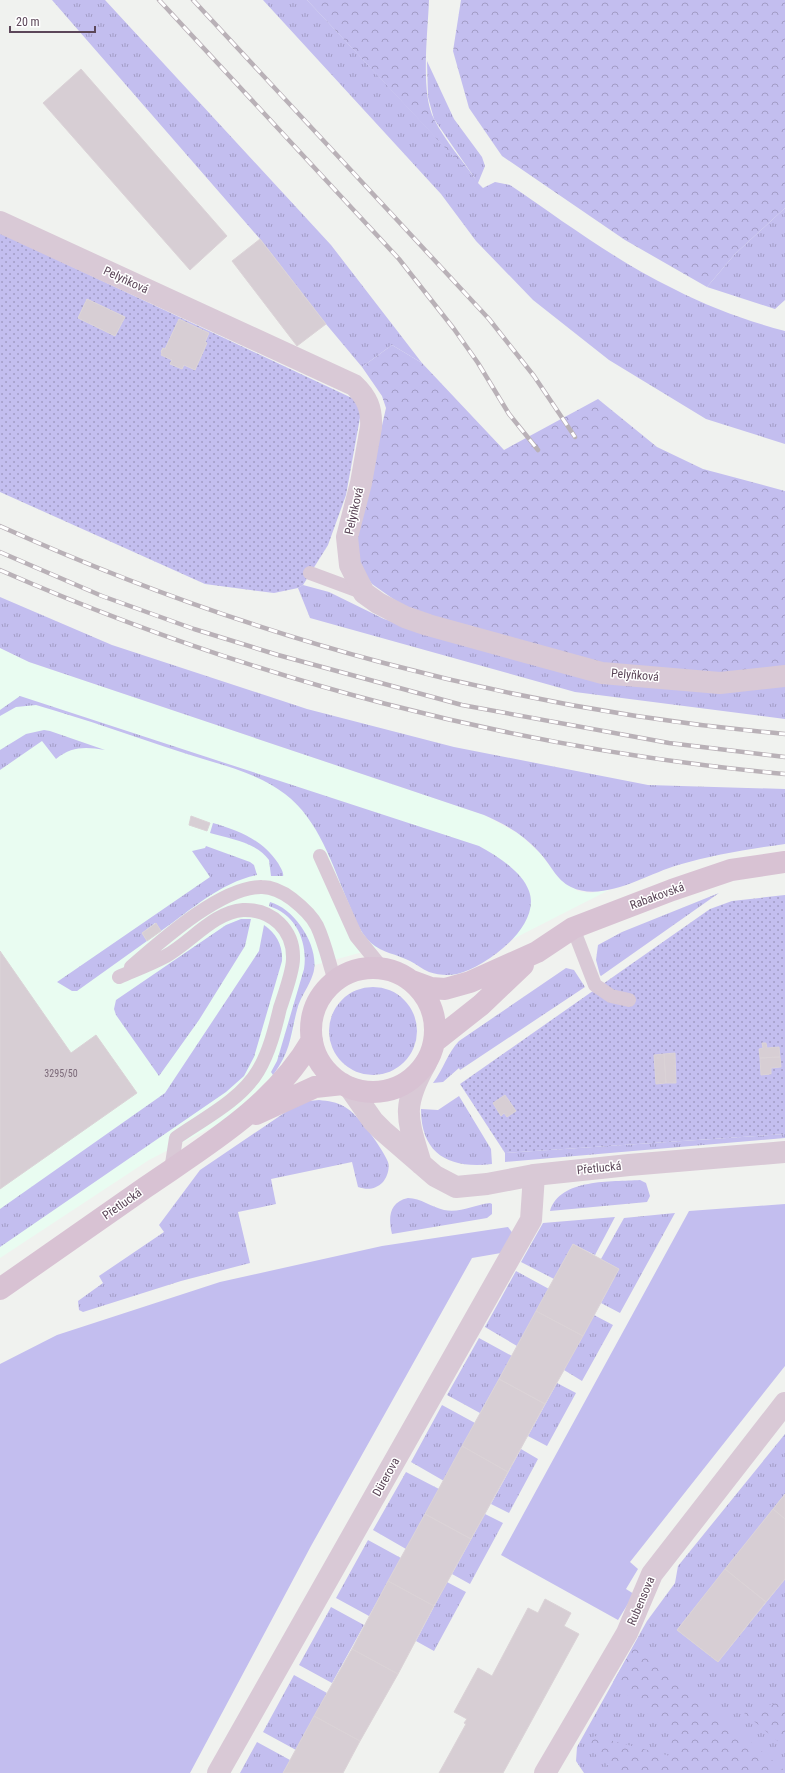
<svg xmlns="http://www.w3.org/2000/svg" width="785" height="1773" font-family="'Roboto Condensed',sans-serif">
  <defs>
    <pattern id="grass-tufts" width="24" height="20" patternUnits="userSpaceOnUse"><rect width="24" height="20" fill="#c3beef"/><path d="M3 7l-1-3M5 7V3M7 7l1-3M15 17l-1-3M17 17v-4M19 17l1-3" fill="none" stroke="#a29cc5"/></pattern>
    <pattern id="forest-crowns" width="20" height="18" patternUnits="userSpaceOnUse"><rect width="20" height="18" fill="#c3beef"/><path d="M2 6a3 3 0 1 1 6 0M12 15a3 3 0 1 1 6 0" fill="none" stroke="#a29cc5"/></pattern>
    <pattern id="garden-dots" width="8" height="8" patternUnits="userSpaceOnUse"><rect width="8" height="8" fill="#c3beef"/><path d="M2 2h.1M6 6h.1" fill="none" stroke="#a29cc5" stroke-width="1.8" stroke-linecap="round"/></pattern>
  </defs>
  <rect width="100%" height="100%" fill="#f0f2ef"/>
  <path fill="#e9fcf1" d="M0,648l29,14 455,153 35,19 21,19 18,24 20,14 12,2 19,-3 -96,49 -39,28 -16,7 -9,1 -16,-2 -25,-13 -30,-12 -63,17 -4,15 -7,12 -7,18 -5,26 -9,25 -10,14 -28,28 -19,17 -77,40 -149,98z"/>
  <path fill="url(#grass-tufts)" d="M52,0h53l226,245 91,118 -30,-18 -30,22 -36,-43 -66,-85z
    M263,0h44l169,180 -42,-61 -6,-22 -1,-36 27,58 28,38 3,9 -7,17 5,5 12,-6 15,3c53,36 106,76 164,104 35,18 73,32 111,42v113l-79,-25 -97,-59 -76,-60 -57,-59 -35,-47z
    M785,208v92l-10,9 -68,-22 28,-33z
    M303,585l26,7 55,27 199,58 202,6v36l-210,-27 -265,-74 -12,-30z
    M0,597l112,48 195,64 147,38 194,38 137,4v55c-36,5 -72,11 -107,21 -31,9 -75,38 -107,22 -15,-7 -21,-24 -32,-35 -15,-17 -34,-28 -55,-37l-455,-153 -29,-14z
    M20,696l459,150c18,10 43,25 50,45 13,35 -43,76 -72,83 -9,2 -19,1 -28,-2 -7,-3 -13,-8 -19,-11 -13,-7 -28,-8 -39,-18 -12,-11 -17,-27 -23,-41 -16,-38 -29,-82 -63,-108 -28,-22 -68,-30 -101,-41 -49,-16 -99,-34 -148,-48l-20,2 -16,9v-6z
    M44,730l6,1 55,19c-19,-3 -33,-4 -49,9l-14,-18 -42,29v-20l26,-16z
    M213,823c27,8 48,16 65,40 2,4 6,9 5,13h-12l-2,-16c-13,-18 -39,-21 -59,-27z
    M206,846l44,16 4,3 3,10c-36,7 -66,35 -96,56l-6,-8 -13,10 5,8 -70,50h-5l-15,-9 153,-105 -18,-26 13,-3z
    M719,893l-118,83 -1,-1 -4,-15 2,-15 24,-13z
    M270,902c26,7 51,47 43,72 -4,13 -13,23 -16,36 -7,27 -6,41 -24,65l-2,-3 6,-11 27,-92c4,-26 -7,-54 -35,-63z
    M241,919h10l-6,27 -46,74 -40,56 -43,-61 -2,-6 2,-9 110,-75z
    M264,925c13,9 19,21 18,36l-28,96 -10,19 -18,16 -226,155v-38l165,-116 94,-142z
    M566,968l8,2 11,17 -125,83 -1,-2 -16,14 -10,1c10,-13 15,-31 26,-42z
    M329 1031a44 44 0 1 1 88 0a44 44 0 1 1-88 0Z
    M459,1096l32,53 1,15c-42,5 -71,-9 -71,-55l17,1z
    M319,1100c9,1 18,2 26,7 13,7 38,42 43,55 2,7 -1,15 -5,20 -8,8 -16,8 -25,5l-6,-25 -81,17 5,25 -38,8 12,51 -69,18 -98,31 -4,-2 -1,-9 25,-18 -4,-7 65,-44 -5,-7 41,-55 93,-63 16,-6z
    M785,1134v4l-280,24v-9z
    M640,1180l6,3 4,13 -3,6 -97,9c10,-33 62,-29 90,-31z
    M408,1198c13,0 23,9 36,12 17,3 29,-5 46,-7l2,1v10l-5,4 -95,16c-4,-16 -3,-32 16,-36z
    M675,1213l-55,100 -19,-10 18,-34 -18,-10 23,-41z
    M615,1217l-20,38 -22,-11 -19,35 -33,-17 22,-39z
    M516,1271l33,18 -32,57 -32,-19z
    M594,1315l19,10 -31,56 -18,-11z
    M479,1338l33,18 -32,57 -33,-18z
    M557,1383l19,10 -29,53 -19,-10z
    M442,1405l33,18 -31,58 -33,-19z
    M785,1434v60l-108,136 41,32 67,-83v194h-201l-8,-12 1,-14 70,-126 28,-38 3,-17z
    M521,1449l17,10 -29,54 -18,-9z
    M406,1472l33,17 -33,60 -33,-19z
    M485,1514l18,9 -33,61 -18,-10z
    M368,1540l33,18 -32,58 -33,-18z
    M447,1582l19,10 -32,59 -18,-10z
    M331,1607l33,18 -32,58 -33,-18z
    M294,1675l33,18 -31,57 -33,-18z
    M257,1742l33,18 -7,13h-43z"/>
  <path fill="url(#forest-crowns)" d="M307,0h122c-1,31 -9,93 5,119 11,22 30,43 44,64z
    M461,0h324v208l-50,46 -28,33 -82,-47 -123,-84 -33,-48 -16,-57z
    M392,345l30,18 82,87 94,-51 59,48 46,22 82,22v178l-64,6 -125,-10 -168,-47 -29,-15 -27,-19 -9,-13 -6,-13 1,-27 28,-123 -4,-12 -20,-29z
    M635,1644l150,127v2h-169l-28,-26 6,-11 76,20 2,-21 -59,-53z
    M785,1700v47l-41,-34z"/>
  <path fill="#c3beef" d="M785,1204v162l-155,196 8,7 -12,20 8,5 -16,26 -117,-65 188,-344z
    M508,1227l6,8 -13,18 -29,5 -161,288 -121,227h-190v-409l57,-29 163,-53 162,-36z"/>
  <path fill="url(#garden-dots)" fill-rule="evenodd" d="M0,233l354,166 7,13 -15,83 -18,50 -25,40 -5,3 -24,5 -69,-9 -205,-92zM87,299l38,18 -10,19 -37,-18zM179,319l30,14 -4,9 2,1 -12,27 -11,-5 -2,4 -12,-5 2,-4 -10,-5 -1,-4 2,-3 2,1z
    M785,895v239l-280,19 -45,-69 250,-175 22,-8z"/>
  <path fill="#d7ced4" stroke="#dbd3d7" d="M81,69l146,167 -37,34 -147,-167z
    M260,239l66,85 -29,22 -65,-85z
    M87,299l38,18 -10,19 -37,-18z
    M179,319l30,14 -4,9 2,1 -12,27 -11,-5 -2,4 -12,-5 2,-4 -11,-5 1,-2 -1,-1 2,-4 2,1z
    M191,816l19,7 -3,8 -18,-6z
    M156,923l5,8 -14,10 -5,-8z
    M0,951l71,102 25,-18 41,58 -137,96z
    M762,1043h4l1,5 12,-1 1,10 -20,1 -1,-9 4,-1z
    M675,1053l1,30h-10l-2,-29z
    M664,1054l2,29 -10,1 -2,-29z
    M780,1057l1,10 -10,1v6l-10,1 -1,-17z
    M505,1095l11,16 -9,6 -3,-4 -3,3 -8,-13z
    M573,1244l46,25 -36,67 -47,-25z
    M536,1311l47,25 -38,68 -46,-25z
    M499,1379l46,25 -37,68 -46,-26z
    M462,1446l46,26 -37,67 -46,-25z
    M785,1494v25l-12,-10z
    M773,1509l12,10v60l-19,23 -41,-33z
    M425,1514l46,25 -37,67 -46,-25z
    M725,1569l41,33 -48,60 -41,-32z
    M388,1581l46,25 -36,68 -46,-25z
    M545,1599l26,14 -7,13 15,8 -76,139h-64l27,-49 -2,-1 3,-4 -13,-7 24,-44 14,8 36,-68 10,5z
    M352,1649l46,25 -38,67 -46,-25z
    M314,1716l46,25 -17,32h-60z"/>
  <g fill="none" stroke-linecap="round" stroke-linejoin="round">
    <path stroke="#d9c9d6" stroke-width="14" d="M310,573l54,20
      M320,856l36,80 26,32
      M573,928l22,57 16,11 18,4
      M131,967c30,-26 91,-81 131,-80 12,0 22,6 30,12 9,7 20,17 25,27 8,17 12,37 18,55
      M119,977c16,-7 32,-13 47,-21 25,-14 48,-44 77,-46 29,-1 51,20 50,49 0,12 -9,37 -13,49 -5,21 -11,45 -22,63 -17,29 -55,48 -82,67l-5,32"/>
    <path stroke="#d9c9d6" stroke-width="22" d="M0,222l354,163c13,12 18,24 17,42l-10,56 -14,54 3,28 14,28 14,10 27,14 23,8 174,48 118,10 65,-7
      M218,1773l313,-553 3,-45
      M545,1773l82,-140 25,-59 133,-171"/>
    <path stroke="#d9c9d6" stroke-width="22" d="M350,1088l23,33 10,10 52,45 21,11 31,-3 47,-9 95,-10 156,-13
      M421,1164c-14,-46 -20,-57 5,-101"/>
    <path stroke="#d8c2d3" stroke-width="22" d="M311 1030a62 62 0 1 1 124 0a62 62 0 1 1-124 0Z
      M412,981l19,7 14,1 25,-7 67,-30 36,-24 99,-38 59,-20 54,-8
      M434,1042l47,-37 42,-40
      M256,1114l59,-27 28,-3
      M0,1289c49,-34 97,-68 146,-102 61,-42 128,-81 166,-147"/>
    <g stroke="#b9b1b7" stroke-width="4.5">
      <path id="rail" d="M159,0l240,259 55,70 24,34 31,51 29,36
        M193,0l296,319 45,57 41,61
        M0,526c248,112 514,184 785,208
        M0,552l102,44 92,33 84,26 184,50 207,38 116,14
        M0,570c248,109 515,179 785,204"/>
    </g>
    <use href="#rail" stroke="#fff" stroke-width="3" stroke-dasharray="9" stroke-linecap="butt"/>
  </g>
  <g text-anchor="middle" stroke-width="3" stroke-linejoin="round" paint-order="stroke">
    <g font-size="10" fill="#7b6978">
      <text x="61" y="1077">3295/50</text>
    </g>
    <g font-size="12" fill="#5c4759" stroke="#fff">
      <text transform="translate(126 280) rotate(25)" y="4">Pelyňková</text>
      <text transform="translate(354 511) rotate(-77)" y="4">Pelyňková</text>
      <text transform="translate(635 675) rotate(5)" y="4">Pelyňková</text>
      <text transform="translate(657 896) rotate(-20)" y="4">Rabakovská</text>
      <text transform="translate(599 1168) rotate(-6)" y="4">Přetlucká</text>
      <text transform="translate(122 1204) rotate(-35)" y="4">Přetlucká</text>
      <text transform="translate(386 1477) rotate(-61)" y="4">Dürerova</text>
      <text transform="translate(641 1601) rotate(-67)" y="4">Rubensova</text>
    </g>
  </g>
  <path d="M10 26v6h85v-6" fill="none" stroke="#5c4759" stroke-width="2"/>
  <text x="16" y="26" font-size="12" fill="#5c4759" stroke="#ffffff" stroke-width="3" paint-order="stroke">20 m</text>
</svg>
